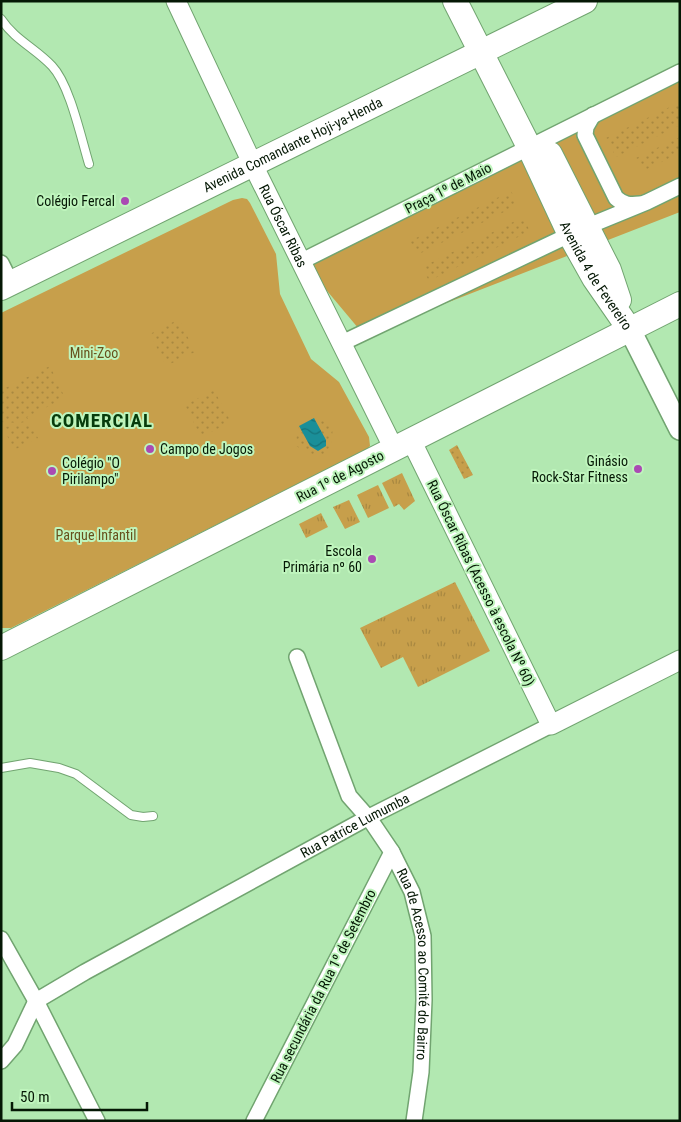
<svg xmlns="http://www.w3.org/2000/svg" width="681" height="1122" font-family="'Roboto Condensed',sans-serif">
  <defs>
    <pattern id="grass-tufts" width="24" height="20" patternUnits="userSpaceOnUse" patternTransform="scale(1.25)"><rect width="24" height="20" fill="#c79f4b"/><path d="M3 7l-1-3M5 7V3M7 7l1-3M15 17l-1-3M17 17v-4M19 17l1-3" fill="none" stroke="#a98840"/></pattern>
    <pattern id="garden-dots" width="8" height="8" patternUnits="userSpaceOnUse" patternTransform="scale(1.25)"><rect width="8" height="8" fill="#c79f4b"/><path d="M2 2h.1M6 6h.1" fill="none" stroke="#a98840" stroke-width="1.8" stroke-linecap="round"/></pattern>
    <pattern id="water-waves" width="16" height="10" patternUnits="userSpaceOnUse" patternTransform="scale(1.25)"><rect width="16" height="10" fill="#1a8f99"/><path d="M0 5q4-4 8 0t8 0" fill="none" stroke="#15747b"/></pattern>
  </defs>
  <rect width="100%" height="100%" fill="#b2e8b1"/>
  <path fill="url(#grass-tufts)" d="M402,473l13,28 -11,9 -5,-6 -5,3 -12,-24z
    M378,485l11,23 -21,10 -11,-23z
    M349,500l11,22 -15,7 -12,-22z
    M321,513l7,14 -22,11 -7,-14z
    M455,582l35,69 -72,36 -15,-30 -22,11 -21,-40z"/>
  <path fill="#c79f4b" d="M680,63v149l-316,123 -62,-74z
    M242,198l5,1 3,4 26,51 4,40 31,65 28,23 30,55 1,9 -3,3 -356,179h-9l-1,-315 232,-113z"/>
  <path fill="url(#garden-dots)" d="M680,102v23l-64,32 -10,-19z
    M680,137v16l-37,18 -7,-13z
    M511,191l7,14 -101,50 -7,-14z
    M523,217l7,14 -101,50 -7,-14z
    M179,319l16,33 -29,14 -16,-32z
    M50,366l15,32 -38,19 2,4 -9,2 -19,-1v-32z
    M214,390l17,32 -30,15 -16,-32z
    M314,418l9,3 10,7 -2,15 -5,12h-14l-16,-9v-6l3,-14 14,23h9l4,-3v-6z
    M31,424l7,14 -24,12 -11,-23z
    M457,445l16,30 -9,4 -15,-29z"/>
  <path fill="url(#water-waves)" d="M314,418l12,22v6l-8,5 -8,-5 -11,-20z"/>
  <g fill="none" stroke-linecap="round" stroke-linejoin="round">
    <g stroke="#71a470" stroke-width="10">
      <path id="service" d="M1,19c14,21 34,29 51,47 18,19 29,72 37,98
        M1,768l29,-5 29,5 17,6 55,41 12,2 10,-1"/>
    </g>
    <g stroke="#71a470" stroke-width="18">
      <g id="minor">
        <path d="M593,115l-7,12 -1,8 31,63c8,7 14,7 24,6"/>
        <path d="M302,261l378,-189"/>
        <path d="M1,263l10,20"/>
        <path d="M342,343l244,-116 61,-25 33,-16"/>
        <path id="s1" d="M297,657l52,139 22,25 21,31 20,40 11,44 1,64 -3,72 -7,49"/>
        <path d="M1,939l35,62 61,120"/>
        <path id="s2" d="M1,1061l14,-16 21,-44 49,-29 284,-155 182,-92"/>
        <path d="M254,1121l138,-269"/>
      </g>
    </g>
    <g stroke="#71a470" stroke-width="21">
      <g id="tertiary">
        <path id="s3" d="M176,1l77,164 141,284"/>
        <path d="M411,440l140,285 129,-65"/>
      </g>
    </g>
    <g stroke="#71a470" stroke-width="24">
      <path id="secondary" d="M630,330l50,99"/>
    </g>
    <g stroke="#71a470" stroke-width="26">
      <g id="primary">
        <path id="s4" d="M455,1l74,146 41,88 24,43 36,52"/>
        <path d="M550,154l59,116 10,30"/>
        <path id="s5" d="M1,288l584,-287"/>
        <path d="M1,648l679,-344"/>
      </g>
    </g>
    <use href="#service" stroke="#fff" stroke-width="8"/>
    <use href="#minor" stroke="#fff" stroke-width="15"/>
    <use href="#tertiary" stroke="#fff" stroke-width="19"/>
    <use href="#secondary" stroke="#fff" stroke-width="21"/>
    <use href="#primary" stroke="#fff" stroke-width="24"/>
  </g>
  <g fill="#aa4ab3" stroke="#bff5bd" stroke-width="2">
    <circle cx="125" cy="201" r="5"/>
    <circle cx="150" cy="449" r="5"/>
    <circle cx="638" cy="469" r="5"/>
    <circle cx="52" cy="471" r="5"/>
    <circle cx="372" cy="559" r="5"/>
  </g>
  <g text-anchor="middle" stroke-width="4" stroke-linejoin="round" paint-order="stroke">
    <g font-size="14" fill="#051805" stroke="#bff5bd">
      <text dy="5" stroke="none"><textPath href="#s5" startOffset="325">Avenida Comandante Hoji-ya-Henda</textPath></text>
      <text transform="translate(448 188) rotate(-27)" y="5">Praça 1º de Maio</text>
      <text dy="5" stroke="none"><textPath href="#s3" startOffset="249">Rua Óscar Ribas</textPath></text>
      <text dy="5" stroke="none"><textPath href="#s4" startOffset="309">Avenida 4 de Fevereiro</textPath></text>
      <text transform="translate(340 476) rotate(-27)" y="5">Rua 1º de Agosto</text>
      <text transform="translate(481 583) rotate(64)" y="5">Rua Óscar Ribas (Acesso à escola Nº 60)</text>
      <text dy="5" stroke="none"><textPath href="#s2" startOffset="434">Rua Patrice Lumumba</textPath></text>
      <text dy="5" stroke="none"><textPath href="#s1" startOffset="336">Rua de Acesso ao Comité do Bairro</textPath></text>
      <text transform="translate(323 986) rotate(-63)" y="5">Rua secundária da Rua 1º de Setembro</text>
    </g>
    <g font-size="14" fill="#051805" stroke="#bff5bd" text-anchor="end">
      <text x="115" y="206">Colégio Fercal</text>
      <text x="160" y="454" text-anchor="start">Campo de Jogos</text>
      <text x="628" y="466">Ginásio<tspan x="628" dy="16">Rock-Star Fitness</tspan></text>
      <text x="62" y="468" text-anchor="start">Colégio "O<tspan x="62" dy="16">Pirilampo"</tspan></text>
      <text x="362" y="556">Escola<tspan x="362" dy="16">Primária nº 60</tspan></text>
    </g>
    <g font-size="14" fill="#68501c" stroke="#bff5bd">
      <text x="94" y="358">Mini-Zoo</text>
      <text x="96" y="540">Parque Infantil</text>
    </g>
    <g font-size="19" font-weight="bold" letter-spacing="1" fill="#073c0c" stroke="#bff5bd">
      <text x="102" y="427">COMERCIAL</text>
    </g>
  </g>
  <rect width="681" height="1122" fill="none" stroke="#051805" stroke-width="5"/>
  <path d="M12 1102v8h135v-8" fill="none" stroke="#051805" stroke-width="2.5"/>
  <text x="20" y="1102" font-size="15" fill="#051805" stroke="#bff5bd" stroke-width="4" paint-order="stroke">50 m</text>
</svg>
